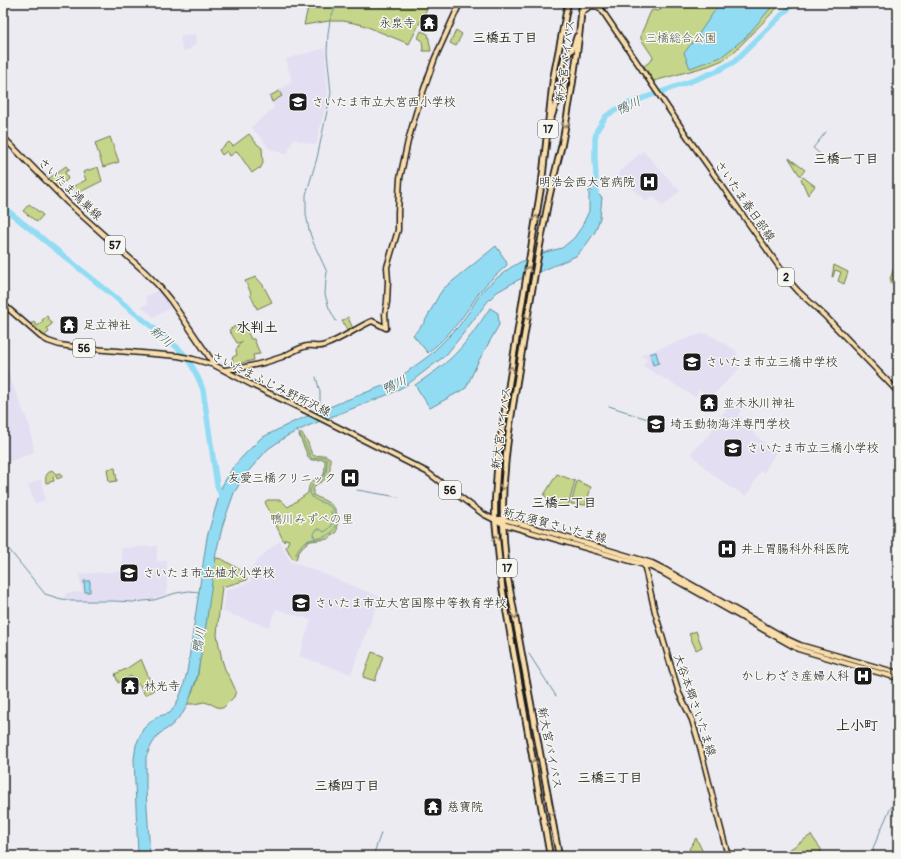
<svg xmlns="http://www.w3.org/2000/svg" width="901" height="859" font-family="Pangolin,'Klee One',sans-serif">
  <rect width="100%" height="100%" fill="#edebf2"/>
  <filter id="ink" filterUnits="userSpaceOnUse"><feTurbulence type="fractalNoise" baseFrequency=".025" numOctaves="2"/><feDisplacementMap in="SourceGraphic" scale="8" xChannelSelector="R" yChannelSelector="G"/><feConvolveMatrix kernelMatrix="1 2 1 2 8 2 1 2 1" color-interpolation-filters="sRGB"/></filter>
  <g filter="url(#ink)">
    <path fill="#e3def2" d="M195,34l2,9 -8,7 -6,1 -3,-14z
      M325,48l3,47 -12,50 -23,-6 -6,16 -19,-7 -4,-7 -13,-14 23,-19 -6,-12 24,-14 -6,-23z
      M643,151l37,40 -17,15 -10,-10 -7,6 -7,-8 -1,1 -20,-22z
      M158,290l14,17 -18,10 -13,-10 7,-4 -3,-6z
      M704,333l4,1 28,16 4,18 -29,29 -12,-7 -4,7 -52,-31 4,-7 -7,-4z
      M3,363l2,3 25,61 4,25 -31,12z
      M739,398h1l7,6 -9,10 14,13 -2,2 14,14 12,9 -12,21 -4,-2 -13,25h-1l-13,-8 -1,1 -26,-20 -15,-16v-1l18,-17 11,-19z
      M41,479l4,21 -10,4 -7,-19z
      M280,541l10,20 27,10 63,26 -29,77 -52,-18 12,-36 -35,-11 -7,18 -46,-15 3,-22 25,-8 -3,-11 19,-20z
      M157,546v15h10v34l-14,4 -21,2 -19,-1 -41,1 -8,-2 2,-6 16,-1 -3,-18 44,-3 -2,-23z"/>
    <path fill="#c5d589" stroke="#707852" d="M309,3h121l-21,41 -46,-19 -9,-2 -11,-2h-14l-25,4z
      M665,3h117l-49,50 -10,7 -15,6 -54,15 -10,-15 8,-6 1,-3 -12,-18v-5l10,-23 3,-1 3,1h2z
      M456,30l6,4 -6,12 -6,-3z
      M421,31l7,3 3,17h-8l-1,-11 -4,-2z
      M279,91l3,5 -10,6 -2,-6z
      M249,134l8,10 5,4 1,15 -3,6 -1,-1 -7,5 -15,-22 -7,5 -3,-5 -5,4 -3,-5 10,-8 4,4z
      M110,137l9,25 -16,5 -8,-24z
      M789,158l16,12 -5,6z
      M66,166l3,4 -4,2 3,7 -13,10 -8,-9z
      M98,167l4,14 -26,13 -4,-7 14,-7 -3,-8z
      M803,177l12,9 -7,9 -7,-16z
      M29,204l14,11 -6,7 -14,-11z
      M898,257v27h-7v-5h-1z
      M834,265l14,7 -4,12 -6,-3 3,-9 -6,-2 -2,7h-1z
      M256,277l7,8 9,17 -15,7 -7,-15 1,-1 -6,-12z
      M47,316l5,8 -5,4 2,4 -5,4 -14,-10v-2l4,-2 3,4 6,-4 -1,-2z
      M348,317l5,12 -5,3 -6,-11z
      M242,322l9,17h3l6,15 -7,1 1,5 -20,5 -2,-7 1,-1 4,-2 -1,-5 4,-7 3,-1 -6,1 -8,-13z
      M302,433c2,4 4,6 6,10 2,5 2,9 6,13l10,-1 6,3c0,5 1,12 -2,17 -4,10 -16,5 -15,20 21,10 27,11 24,37l-9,7 -17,2 -3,1 -6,5 -5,9 -1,4 -4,-2 -6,-11 3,-7 -4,-1 -1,3 -19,-40 2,-2h14l7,7 20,-14c1,-18 12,-11 16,-19 1,-4 1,-10 1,-14 -5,-2 -10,2 -16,-1l-10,-24z
      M115,468l2,13 -8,1 -2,-13z
      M52,470l4,4 5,-1 1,4 -5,2 -1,-3 -3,1 1,4 -8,2c-1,-7 0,-9 6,-13z
      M557,474l18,7 -7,26 -14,-3 -10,-9z
      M577,481l14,6 -5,18 -15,-1z
      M216,558l6,1 20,12 5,9 -25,7 -3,25 -2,23 5,25 4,12 4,6 6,13 -2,6 -11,11 -6,-1 -6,-3 -7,-2 -10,2h-8c8,-15 13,-26 13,-43l10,-75z
      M696,631l6,16 -6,3 -7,-16z
      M372,652l11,4 -8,25 -12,-4z
      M141,659l13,31 -9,5 -6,-11 -2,1 -6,-9 -13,7 -3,-9 11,-5z
      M811,835l10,14v7h-41z
      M696,838l7,14 -4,4h-9l2,-4 -3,-3z"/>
    <path fill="#92dcf3" stroke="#638f9d" d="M720,3h55l-30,35 -24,19 -31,11 -6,-15 12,-15z
      M589,189l13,8 -2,21 -5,14 -9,13 -10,11 -32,14 -26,10 -21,12 -9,9 -26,34 -16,20 -38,29 -16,9 -84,33 -21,10 -19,13 -23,26 -11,18 -11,31 -7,29 -10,72 -9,52 -8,24 -6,12 -12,13 -12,8 -7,10 -6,13v33l4,66h-12l-4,-97 2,-14 7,-16 13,-12 14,-4c10,-13 13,-25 17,-41l20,-135 15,-51 11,-19 12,-13 16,-16 30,-15 53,-22 49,-19 37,-27 28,-28 11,-15 10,-16 6,-8 13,-11 12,-9 12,-7 24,-9 16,-4 12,-10 7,-10 8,-17z
      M496,246l10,15 1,4c-9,9 -19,16 -27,26 -5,7 -9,15 -14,21 -11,16 -24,29 -38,41l-15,-18 11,-12 15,-28 4,-6z
      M490,308l8,5 1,12 -21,37 -12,26 -36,20 -15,-23c12,-8 24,-16 35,-26 16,-15 28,-33 40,-51z
      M656,352l3,11 -6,2 -3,-11z
      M84,581h6v11h-5z"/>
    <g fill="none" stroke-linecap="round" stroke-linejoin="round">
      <path stroke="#638f9d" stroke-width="1" d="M819,153l-6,-5 13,-16
        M336,321l-7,-13 -3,-10 -1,-4 1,-15 1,-7 -14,-30 -4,-12 -3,-16v-19l11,-37 14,-65 -4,-41 1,-18 2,-14 7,-17
        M316,377l4,15v11l3,6
        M609,406l18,6
        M628,413l30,9
        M357,490l41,7
        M315,539v-3h-2v-1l4,-6h3l4,3c6,-3 11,-8 7,-13l1,-6 -2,-2
        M3,542l42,52 13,4 13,3h43l19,1 21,-2 22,-7 13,-2 10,1
        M296,554c9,-22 21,-10 35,-21 4,-3 5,-6 5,-11 0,-25 -23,-15 -26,-30 3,-14 10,-8 15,-17 2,-4 2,-11 2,-16l-3,-2 -12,2 -1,-1 -8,-19 -6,-8
        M529,654l27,42
        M373,856l8,-23
        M874,856l-1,-8 16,-37 9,-14"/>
      <path stroke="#92dcf3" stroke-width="5.5" d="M596,199v-22l-1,-18v-21l2,-8 9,-14 8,-5 13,-7 70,-25 22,-9 16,-9 59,-58
        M3,207l163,131c5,4 10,8 15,13 9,9 18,27 22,39l14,95 4,10 2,4"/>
      <g stroke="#1c1c1c" stroke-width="7">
        <path id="major" d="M597,3l94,139 99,140 8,9 28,26 72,75
          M581,14c6,-7 11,-10 19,-6
          M3,137l65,66 76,68 14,14 13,16 43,63
          M3,304l38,33 7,4 12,4 21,3 97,8 15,3 21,6 40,21 54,26 119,60 56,42 20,10 148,43 12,6 135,76 54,16 46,13
          M386,328l-1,-14 2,-12 1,-21 -1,-14 11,-37v-18l2,-34 8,-37 10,-35 17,-48 25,-55
          M225,370c19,-2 38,-6 57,-13 7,-3 18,-10 25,-11 6,-1 12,2 18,-1 17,-6 31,-17 47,-24l14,7
          M495,519h8l22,6 127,38 12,6 125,71 11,5 98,28
          M644,564l11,48 15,51 9,30 13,27 8,27 17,67 11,42"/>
      </g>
      <g stroke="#1c1c1c" stroke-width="8">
        <path id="highway" d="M560,78l4,-19 9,-11 4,-12
          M551,119l4,-13 8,-11 3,-18
          M550,856l-48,-269 -7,-68v-18l3,-44 11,-73 33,-203 11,-102 15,-76
          M559,856l-51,-277c-5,-37 -7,-74 -3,-111 2,-31 8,-62 13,-93 9,-56 18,-111 29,-167 4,-21 10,-43 15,-64 9,-47 17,-94 20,-141"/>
      </g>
      <use href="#major" stroke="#f9ddab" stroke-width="4"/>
      <use href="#highway" stroke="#f9ddab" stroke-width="4.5"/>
    </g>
    <defs><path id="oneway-chevron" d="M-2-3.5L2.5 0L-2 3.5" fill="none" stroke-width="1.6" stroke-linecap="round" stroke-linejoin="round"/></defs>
    <g stroke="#96866b">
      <use href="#oneway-chevron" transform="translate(565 125) rotate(100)"/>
      <use href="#oneway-chevron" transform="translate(536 218) rotate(-80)"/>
      <use href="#oneway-chevron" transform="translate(528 269) rotate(-80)"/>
      <use href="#oneway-chevron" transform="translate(528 317) rotate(100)"/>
      <use href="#oneway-chevron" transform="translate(511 369) rotate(-80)"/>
      <use href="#oneway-chevron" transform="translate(503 487) rotate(93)"/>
      <use href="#oneway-chevron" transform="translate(496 538) rotate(-94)"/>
      <use href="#oneway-chevron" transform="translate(515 616) rotate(79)"/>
      <use href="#oneway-chevron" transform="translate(534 762) rotate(-101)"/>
      <use href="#oneway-chevron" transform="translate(552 813) rotate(79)"/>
    </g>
  </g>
  <defs>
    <g id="temple-square" transform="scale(1)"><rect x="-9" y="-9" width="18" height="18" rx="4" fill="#1c1c1c" stroke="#f6f6f2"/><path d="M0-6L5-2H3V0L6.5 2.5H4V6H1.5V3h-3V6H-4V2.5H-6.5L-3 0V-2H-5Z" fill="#fff"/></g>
    <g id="school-square" transform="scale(1)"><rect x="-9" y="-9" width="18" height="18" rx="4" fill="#1c1c1c" stroke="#f6f6f2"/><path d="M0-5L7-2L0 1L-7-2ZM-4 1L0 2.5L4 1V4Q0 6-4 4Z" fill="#fff"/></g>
    <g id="hospital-square" transform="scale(1)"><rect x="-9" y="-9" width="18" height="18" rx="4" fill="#1c1c1c" stroke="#f6f6f2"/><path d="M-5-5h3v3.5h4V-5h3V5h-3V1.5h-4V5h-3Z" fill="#fff"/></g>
    <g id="university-square" transform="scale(1)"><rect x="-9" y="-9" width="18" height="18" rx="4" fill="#1c1c1c" stroke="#f6f6f2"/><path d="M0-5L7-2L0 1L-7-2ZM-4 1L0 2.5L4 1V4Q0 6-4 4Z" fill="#fff"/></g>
  </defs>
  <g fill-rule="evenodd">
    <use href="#temple-square" x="429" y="23"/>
    <use href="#school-square" x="298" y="102"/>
    <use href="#hospital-square" x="649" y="182"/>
    <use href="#temple-square" x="69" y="325"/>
    <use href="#school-square" x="692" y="362"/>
    <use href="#temple-square" x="709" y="403"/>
    <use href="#university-square" x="656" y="424"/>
    <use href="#school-square" x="733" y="448"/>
    <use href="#hospital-square" x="350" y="478"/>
    <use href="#hospital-square" x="727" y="549"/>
    <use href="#school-square" x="129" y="573"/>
    <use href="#school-square" x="301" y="603"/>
    <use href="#hospital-square" x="863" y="676"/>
    <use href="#temple-square" x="130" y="686"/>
    <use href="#temple-square" x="433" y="807"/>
  </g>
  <g text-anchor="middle" stroke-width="3" stroke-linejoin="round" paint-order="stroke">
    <g fill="#f6f6f2" stroke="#5d5d5c" stroke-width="1">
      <rect x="538" y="120" width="20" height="18" rx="3"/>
      <rect x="105" y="236" width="20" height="18" rx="3"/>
      <rect x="778" y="268" width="16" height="18" rx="3"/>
      <rect x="73" y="339" width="22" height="18" rx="3"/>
      <rect x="439" y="481" width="22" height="18" rx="3"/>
      <rect x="497" y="559" width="20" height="18" rx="3"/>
    </g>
    <g font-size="11" font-weight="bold" fill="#1c1c1c">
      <text x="548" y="133">17</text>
      <text x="115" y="249">57</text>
      <text x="786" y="281">2</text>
      <text x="84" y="352">56</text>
      <text x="450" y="494">56</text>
      <text x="507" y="572">17</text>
    </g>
    <g font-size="12" fill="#1c1c1c" stroke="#f6f6f2" text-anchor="start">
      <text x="415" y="27" text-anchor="end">永泉寺</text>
      <text x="312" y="106">さいたま市立大宮西小学校</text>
      <text x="635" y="186" text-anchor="end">明浩会西大宮病院</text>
      <text x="83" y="329">足立神社</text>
      <text x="706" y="366">さいたま市立三橋中学校</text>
      <text x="723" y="407">並木氷川神社</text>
      <text x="670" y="428">埼玉動物海洋専門学校</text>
      <text x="747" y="452">さいたま市立三橋小学校</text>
      <text x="336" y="482" text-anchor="end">友愛三橋クリニック</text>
      <text x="741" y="553">井上胃腸科外科医院</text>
      <text x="143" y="577">さいたま市立植水小学校</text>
      <text x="315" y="607">さいたま市立大宮国際中等教育学校</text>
      <text x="849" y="680" text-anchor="end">かしわざき産婦人科</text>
      <text x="144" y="690">林光寺</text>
      <text x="447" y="811">慈寶院</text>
    </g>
    <g font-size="12" fill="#4f543d" stroke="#f6f6f2">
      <text x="681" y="42">三橋総合公園</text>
      <text x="312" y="523">鴨川みずべの里</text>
    </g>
    <g font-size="12" fill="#1c1c1c" stroke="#f6f6f2">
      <text transform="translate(565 61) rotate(-82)" y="4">新大宮バイパス</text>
      <text transform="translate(70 189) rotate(44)" y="4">さいたま鴻巣線</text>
      <text transform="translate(745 201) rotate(55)" y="4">さいたま春日部線</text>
      <text transform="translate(271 384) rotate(26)" y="4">さいたまふじみ野所沢線</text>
      <text transform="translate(501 428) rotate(-82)" y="4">新大宮バイパス</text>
      <text transform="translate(555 525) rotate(15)" y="4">新方須賀さいたま線</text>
      <text transform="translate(695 705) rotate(71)" y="4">大谷本郷さいたま線</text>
      <text transform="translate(550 748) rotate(79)" y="4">新大宮バイパス</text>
    </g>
    <g font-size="13" font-weight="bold" fill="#1c1c1c" stroke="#f6f6f2">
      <text x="505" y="42">三橋五丁目</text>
      <text x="846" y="163">三橋一丁目</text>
      <text x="564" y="507">三橋二丁目</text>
      <text x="610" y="782">三橋三丁目</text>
      <text x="347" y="790">三橋四丁目</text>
    </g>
    <g font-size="13" font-style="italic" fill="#3f565c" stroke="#f6f6f2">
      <text transform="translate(628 105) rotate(-25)" y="5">鴨川</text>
      <text transform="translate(162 336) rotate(41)" y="5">新川</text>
      <text transform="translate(394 384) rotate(-24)" y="5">鴨川</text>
      <text transform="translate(198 640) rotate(-80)" y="5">鴨川</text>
    </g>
    <g font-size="14" font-weight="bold" fill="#1c1c1c" stroke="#f6f6f2">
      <text x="257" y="332">水判土</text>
      <text x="857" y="730">上小町</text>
    </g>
  </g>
  <rect width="901" height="859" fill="none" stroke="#f6f6f2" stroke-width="16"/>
  <rect x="8" y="8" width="885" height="843" fill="none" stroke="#1c1c1c" stroke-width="1.5" filter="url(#ink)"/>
</svg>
